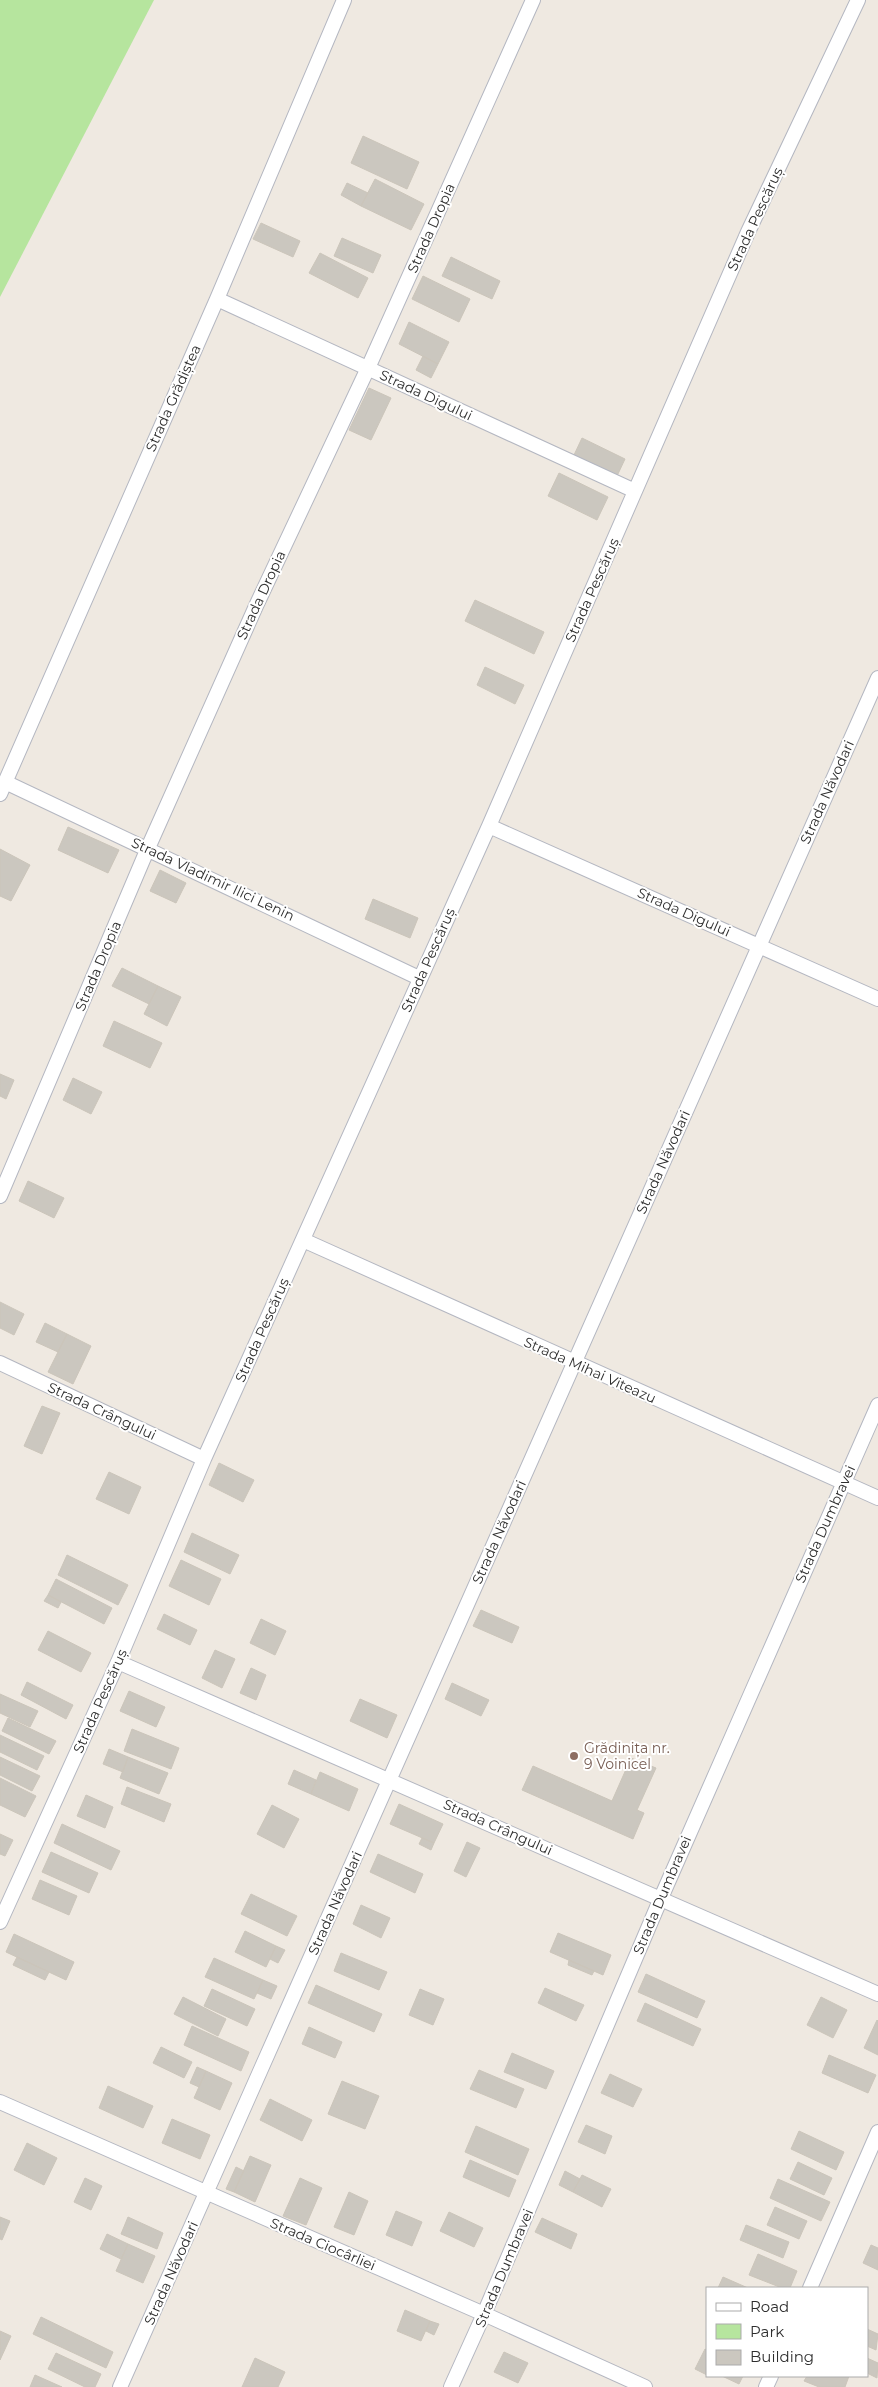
<svg xmlns="http://www.w3.org/2000/svg" width="878" height="2387" font-family="Montserrat,sans-serif">
  <rect width="100%" height="100%" fill="#efe9e1"/>
  <path fill="#b6e59e" d="M0,0h154l-154,297z"/>
  <path fill="#cbc7bf" stroke="#cbc5ba" d="M363,136l56,26 -12,27 -56,-26z
    M375,179l49,25 -13,26 -50,-24z
    M347,183l21,10 -7,13 -20,-11z
    M261,223l39,18 -7,16 -40,-18z
    M342,238l39,17 -8,18 -39,-17z
    M320,253l48,25 -10,20 -49,-25z
    M451,257l49,24 -8,18 -50,-23z
    M423,276l47,23 -11,23 -47,-23z
    M409,322l40,20 -11,22 -39,-20z
    M423,356l15,8 -7,14 -15,-8z
    M369,388l22,10 -20,42 -22,-10z
    M582,438l43,21 -8,17 -43,-21z
    M559,473l49,24 -11,23 -49,-24z
    M475,600l69,32 -10,22 -69,-33z
    M485,667l39,18 -9,19 -38,-19z
    M68,827l51,23 -11,23 -50,-23z
    M0,849l30,16 -19,36 -11,-5z
    M160,870l26,13 -10,20 -26,-12z
    M373,899l45,19 -8,20 -45,-19z
    M122,968l36,18 -9,18 -37,-18z
    M158,986l23,11 -14,29 -23,-12z
    M114,1021l48,22 -12,25 -47,-22z
    M0,1074l14,6 -8,19 -6,-3z
    M73,1078l29,14 -11,22 -28,-14z
    M28,1181l36,17 -10,20 -35,-17z
    M0,1302l24,12 -10,21 -14,-7z
    M45,1323l22,11 -9,18 -22,-10z
    M67,1334l24,12 -18,38 -25,-12z
    M42,1406l18,7 -18,41 -18,-8z
    M219,1463l35,17 -11,22 -34,-17z
    M109,1472l32,15 -12,27 -33,-15z
    M192,1533l47,22 -9,19 -46,-22z
    M67,1555l61,30 -10,20 -60,-30z
    M181,1560l40,19 -12,26 -40,-19z
    M56,1579l56,29 -8,16 -56,-29z
    M48,1595l13,7 -3,6 -14,-7z
    M481,1610l38,17 -7,16 -39,-17z
    M164,1614l33,16 -7,15 -33,-16z
    M261,1619l25,12 -11,24 -25,-12z
    M48,1631l43,22 -10,19 -43,-22z
    M215,1650l20,9 -13,29 -20,-10z
    M251,1668l15,7 -10,25 -16,-7z
    M27,1682l46,23 -7,14 -45,-24z
    M452,1683l37,17 -8,16 -36,-17z
    M129,1691l36,16 -9,20 -36,-16z
    M0,1694l38,17 -8,16 -30,-14z
    M360,1699l37,16 -10,23 -37,-17z
    M8,1718l48,23 -7,13 -47,-23z
    M132,1729l47,19 -8,21 -47,-18z
    M0,1735l44,21 -7,14 -37,-18z
    M109,1749l19,8 -5,15 -20,-8z
    M0,1757l40,19 -8,15 -32,-16z
    M128,1757l40,16 -9,21 -39,-16z
    M631,1758l25,10 -19,42 7,3 -11,26 -111,-49 11,-24 79,35z
    M294,1770l22,10 -5,14 -23,-10z
    M320,1772l38,17 -9,22 -38,-17z
    M0,1778l36,18 -11,21 -25,-12z
    M127,1787l44,17 -7,18 -43,-18z
    M86,1795l27,12 -8,21 -28,-12z
    M399,1804l44,20 -9,19 -44,-19z
    M272,1805l27,14 -15,29 -27,-14z
    M62,1824l58,27 -9,19 -57,-27z
    M0,1834l13,6 -8,16 -5,-2z
    M422,1838l12,5 -3,7 -12,-6z
    M467,1842l13,6 -14,29 -12,-6z
    M51,1852l47,21 -9,20 -47,-21z
    M378,1854l45,20 -8,19 -45,-21z
    M40,1880l37,16 -8,19 -37,-16z
    M251,1894l46,22 -10,20 -46,-22z
    M361,1905l29,13 -9,20 -28,-14z
    M245,1931l31,15 -10,21 -31,-15z
    M558,1933l53,22 -8,20 -53,-23z
    M14,1934l60,28 -8,18 -60,-28z
    M276,1946l9,4 -7,13 -8,-4z
    M341,1953l46,19 -8,18 -45,-19z
    M17,1957l32,15 -4,8 -32,-15z
    M214,1958l49,22 -9,19 -49,-22z
    M569,1960l25,11 -2,4 -24,-10z
    M646,1974l59,27 -8,17 -59,-26z
    M263,1980l14,6 -6,13 -14,-6z
    M316,1985l66,29 -8,18 -66,-29z
    M545,1988l39,17 -8,16 -38,-18z
    M212,1989l43,20 -8,17 -43,-20z
    M420,1989l24,10 -11,26 -24,-10z
    M183,1997l43,22 -8,17 -44,-22z
    M821,1997l26,13 -14,28 -26,-13z
    M645,2003l56,26 -8,17 -56,-25z
    M877,2020l1,1v34l-14,-7z
    M192,2026l57,26 -8,19 -57,-26z
    M309,2027l33,15 -7,16 -33,-14z
    M161,2047l31,15 -8,16 -31,-15z
    M512,2053l42,18 -8,18 -42,-17z
    M829,2055l47,20 -8,18 -46,-20z
    M197,2067l9,4 -7,16 -9,-4z
    M479,2070l45,19 -8,19 -46,-19z
    M206,2071l26,12 -12,27 -26,-12z
    M610,2074l32,15 -9,18 -32,-14z
    M342,2081l37,15 -14,33 -37,-15z
    M108,2086l45,20 -10,22 -44,-20z
    M270,2099l42,21 -10,21 -42,-21z
    M172,2119l38,16 -10,24 -38,-16z
    M586,2125l26,11 -7,18 -27,-12z
    M476,2126l53,23 -11,26 -53,-23z
    M799,2131l45,21 -8,18 -45,-21z
    M27,2143l30,15 -13,27 -30,-15z
    M250,2156l21,9 -16,37 -21,-10z
    M470,2160l46,20 -7,17 -46,-20z
    M798,2162l34,16 -8,17 -34,-16z
    M236,2167l8,4 -10,21 -8,-3z
    M565,2171l15,8 -7,13 -14,-7z
    M582,2175l29,14 -9,18 -29,-15z
    M85,2178l17,8 -11,24 -17,-8z
    M300,2178l22,10 -16,37 -23,-9z
    M778,2179l52,23 -9,19 -51,-23z
    M349,2192l19,9 -14,34 -20,-8z
    M775,2207l32,14 -8,18 -32,-14z
    M396,2211l26,11 -10,24 -26,-11z
    M449,2212l34,16 -9,19 -34,-16z
    M0,2217l10,4 -8,19 -2,-1z
    M128,2217l35,16 -6,16 -36,-15z
    M542,2218l35,16 -6,15 -36,-17z
    M746,2225l43,17 -6,16 -43,-18z
    M107,2234l21,10 -7,15 -21,-10z
    M128,2244l27,12 -12,27 -27,-12z
    M871,2245l7,3v22l-15,-7z
    M758,2254l39,17 -7,17h-8l-33,-13z
    M723,2277l25,11h-30z
    M405,2310l25,11 -9,20 -24,-10z
    M41,2317l72,35 -7,16 -73,-34z
    M430,2321l9,3 -5,11 -8,-4z
    M867,2329l11,5 -2,16 -9,-4z
    M0,2331l11,5 -11,24z
    M705,2349l2,1v25l-12,-6z
    M504,2352l24,11 -10,20 -24,-11z
    M56,2353l45,21 -6,13h-10l-37,-18z
    M255,2358l30,14 -7,15h-36z
    M867,2358l11,5 -1,15 -10,-5z
    M35,2375l27,12h-32z
    M722,2376h21l-4,8z
    M807,2376h42l-4,11h-26l-15,-6z"/>
  <g fill="none" stroke-linecap="round" stroke-linejoin="round">
    <g stroke="#b4b7c1" stroke-width="16">
      <path id="street" d="M217,299l418,192
        M5,782l414,196
        M0,794l217,-495 127,-299
        M489,826l389,173
        M0,1196l148,-348 108,-242 112,-238 165,-368
        M303,1240l575,258
        M0,1363l204,96
        M118,1662l760,332
        M0,1922l118,-260 86,-203 285,-633 259,-594 110,-232
        M0,2102l484,212 161,73
        M810,2288l68,-156
        M120,2387l758,-1709
        M451,2387l33,-73 177,-416 217,-493
        M766,2387l5,-11"/>
    </g>
    <use href="#street" stroke="#fff" stroke-width="14"/>
  </g>
  <circle fill="#8d6e63" stroke="#fff" stroke-width="2" cx="574" cy="1756" r="5"/>
  <g text-anchor="middle" stroke-width="4" stroke-linejoin="round" paint-order="stroke">
    <g font-size="14" fill="#2e2e2e" stroke="#fff">
      <text transform="translate(755 219) rotate(-65)" y="5">Strada Pescăruș</text>
      <text transform="translate(431 228) rotate(-66)" y="5">Strada Dropia</text>
      <text transform="translate(426 395) rotate(25)" y="5">Strada Digului</text>
      <text transform="translate(173 398) rotate(-66)" y="5">Strada Grădiștea</text>
      <text transform="translate(592 590) rotate(-66)" y="5">Strada Pescăruș</text>
      <text transform="translate(261 595) rotate(-65)" y="5">Strada Dropia</text>
      <text transform="translate(827 792) rotate(-66)" y="5">Strada Năvodari</text>
      <text transform="translate(213 879) rotate(25)" y="5">Strada Vladimir Ilici Lenin</text>
      <text transform="translate(684 912) rotate(24)" y="5">Strada Digului</text>
      <text transform="translate(428 960) rotate(-66)" y="5">Strada Pescăruș</text>
      <text transform="translate(98 966) rotate(-67)" y="5">Strada Dropia</text>
      <text transform="translate(663 1162) rotate(-66)" y="5">Strada Năvodari</text>
      <text transform="translate(262 1330) rotate(-66)" y="5">Strada Pescăruș</text>
      <text transform="translate(590 1370) rotate(24)" y="5">Strada Mihai Viteazu</text>
      <text transform="translate(102 1411) rotate(25)" y="5">Strada Crângului</text>
      <text transform="translate(825 1524) rotate(-66)" y="5">Strada Dumbravei</text>
      <text transform="translate(499 1532) rotate(-66)" y="5">Strada Năvodari</text>
      <text transform="translate(100 1701) rotate(-66)" y="5">Strada Pescăruș</text>
      <text transform="translate(498 1827) rotate(24)" y="5">Strada Crângului</text>
      <text transform="translate(662 1895) rotate(-67)" y="5">Strada Dumbravei</text>
      <text transform="translate(335 1903) rotate(-66)" y="5">Strada Năvodari</text>
      <text transform="translate(323 2244) rotate(23)" y="5">Strada Ciocârliei</text>
      <text transform="translate(504 2268) rotate(-67)" y="5">Strada Dumbravei</text>
      <text transform="translate(171 2273) rotate(-66)" y="5">Strada Năvodari</text>
    </g>
    <g font-size="14" fill="#785e54" stroke="#fff" text-anchor="start">
      <text x="584" y="1753">Grădinița nr.<tspan x="584" dy="16">9 Voinicel</tspan></text>
    </g>
  </g>
  <rect x="706" y="2287" width="162" height="90" fill="#ffffff" stroke="#ababab"/>
  <rect x="716" y="2303" width="25" height="8" fill="#ffffff" stroke="#ababab"/>
  <text x="750" y="2312" font-size="15" fill="#2e2e2e">Road</text>
  <rect x="716" y="2324" width="25" height="15" fill="#b6e59e" stroke="#ababab"/>
  <text x="750" y="2337" font-size="15" fill="#2e2e2e">Park</text>
  <rect x="716" y="2350" width="25" height="15" fill="#cbc7bf" stroke="#ababab"/>
  <text x="750" y="2362" font-size="15" fill="#2e2e2e">Building</text>
</svg>
